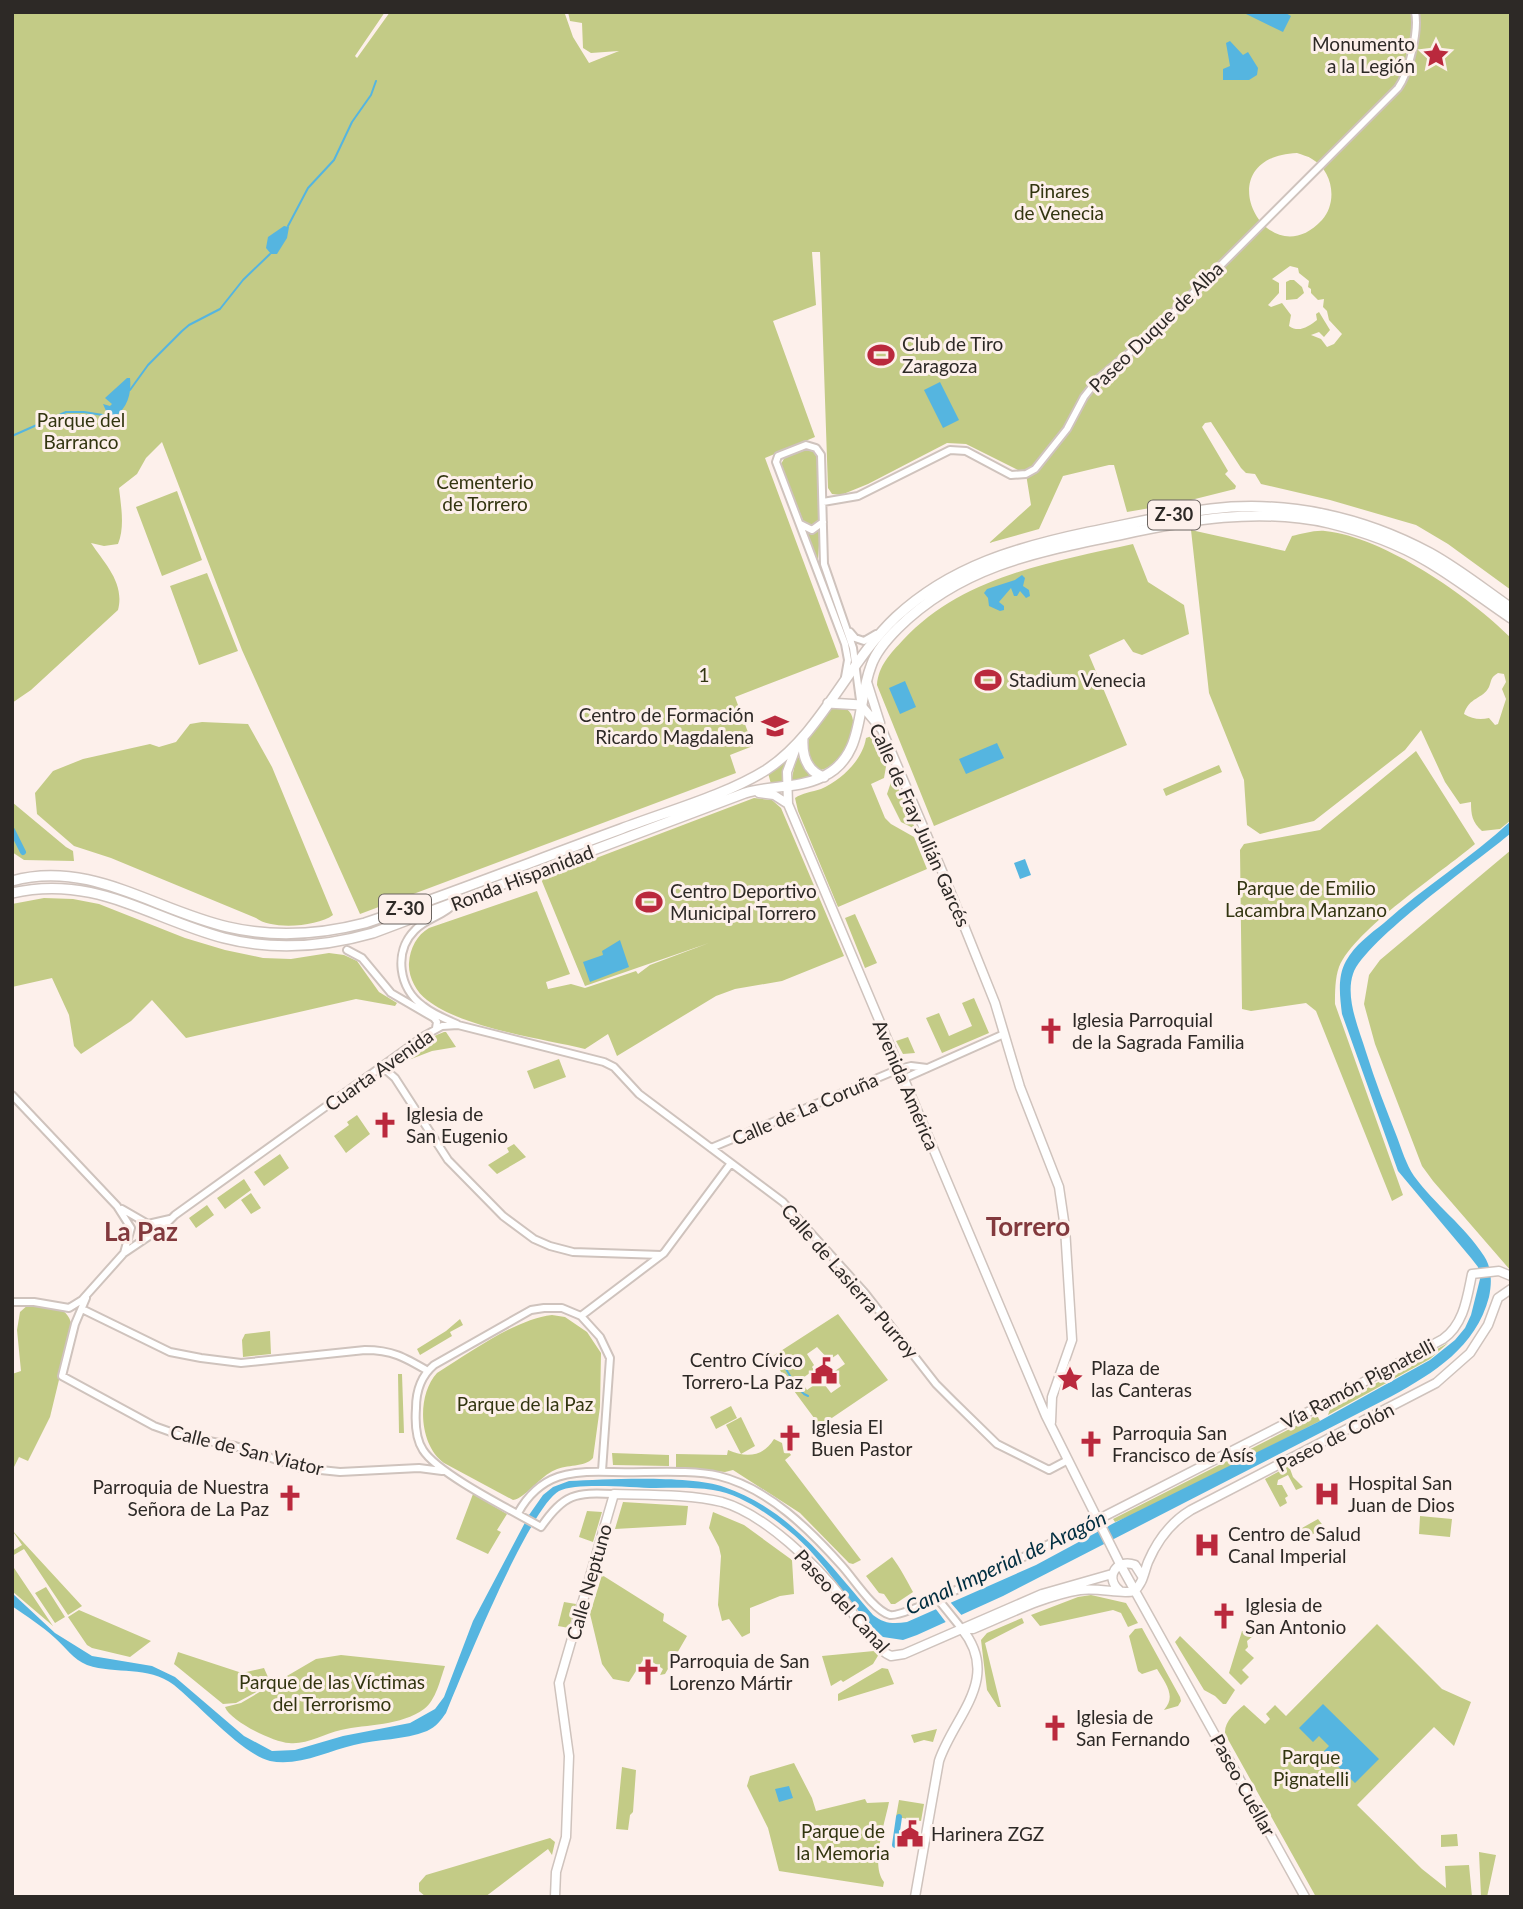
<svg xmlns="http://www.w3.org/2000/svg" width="1523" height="1909" font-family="Lato,sans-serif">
  <rect width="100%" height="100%" fill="#fdf0eb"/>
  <path fill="#c3cb86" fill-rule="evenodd" d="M12,12h373l-30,44 2,2 33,-46 175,2 8,23 16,26 30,-12 -28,2 -8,-5 -1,-25 -12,-2 -2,-9h943v578l-63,-46 -32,-19 -86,-25 -69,-16 -6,-10 -9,-1 -5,-5 -30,-46 -6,1 -3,4 26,44 -3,3 11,12 -1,3 -56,14 -52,9 -13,-47h-5l-46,11 -24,53 -50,14 42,-38 -5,-31 -60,-30 -19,-1 -79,41 -27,11 -9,-1 -4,-6 -8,-236h-8l4,53 -43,16 42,116 -50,21 74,199 -104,40 18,49 -23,9 6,18 -376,141 -118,-264 -80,-208 -16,16 -9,16 -18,14c2,18 6,39 -1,56l-14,2 -13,-3c14,21 34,40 27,67l-87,80 -19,13zM1297,153c5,2 11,3 15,6 21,12 26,43 10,61 -55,60 -119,-63 -25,-67zM1290,266l8,2 1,5 10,8 -1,6 3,2v4l7,7 6,-1 -1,8 4,4 2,9 13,14 -8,10 -7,3 -6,-8 -10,-4 8,-3 5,5 6,-7 -11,-18 -3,2 1,6c-9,7 -18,13 -28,6l2,-11 -9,-12 -11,4 -3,-2 11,-12v-10l-7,-4z
    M1290,280h4l8,7 2,6 -7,6 -11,1v-18z
    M807,448h4l6,7 2,63v4l-6,5 -9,-4 -23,-59 4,-7z
    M177,491l25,69 -40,16 -26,-69z
    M820,529l-2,32 -11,-29z
    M1191,530l94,21 7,-15c10,-2 22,-6 33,-5 59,6 144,65 186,107v182l-11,9 -18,2c-10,-9 -11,-16 -11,-29l-11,2 -15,-22 -24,-52 -16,20 -91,71 -54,13 -13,-9 -3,-45 -35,-87zM1498,673l6,1 2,8 -4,7 4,10 -8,25 -3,1 -6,-7c-9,2 -17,1 -25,-4 5,-17 19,-15 25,-27 3,-7 1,-9 9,-14z
    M1133,544l15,38 36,23 5,29 -47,21 -9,-3 -9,-13 -35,16 38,90 -193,81 -57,-141c1,-19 14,-32 26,-45 60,-64 149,-78 230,-96z
    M207,573l31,78 -39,14 -29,-79z
    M836,706c36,2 8,60 -15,64 -27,-14 -7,-56 15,-64z
    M202,722l46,2 24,43 61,148c-16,12 -62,15 -77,3l-145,-60 -37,-12 -37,-32 -2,-21 18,-22 30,-12 67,-15 9,3 17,-5 14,-18z
    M877,734l10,27 -3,17 -13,6 14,34 6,6 23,13 13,32 -89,38 -40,-96 -3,-13c7,-5 17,-6 26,-9 21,-9 42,-30 45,-51z
    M1416,751l59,93c-34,29 -120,85 -136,123 -4,11 -4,25 -4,37l68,191 -11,6 -76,-190 -10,-8 -55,8 -9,-2 -2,-159 4,-6 76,-14z
    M797,755l14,21 -20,6z
    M786,760l-3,23 -12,1 -3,-11z
    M1219,765l3,7 -56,24 -3,-7z
    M893,776l21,50 -1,2 -12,-6 -14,-28z
    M754,798l18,2 9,8 63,148 -62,25 -47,8 -19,7 -99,60 -9,-22 -23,15c-46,-11 -122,-21 -158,-49 -11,-8 -19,-24 -18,-37 1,-15 8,-28 20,-35l108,-37 33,83 -24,8 2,7 23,-5 14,4 51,-17 2,3 12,-9 59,-22 -124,43 -44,-107z
    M12,802l54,45 7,4 1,10 -50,-1 -12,-8z
    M1511,850v421l-78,-90 -11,-15 -47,-122 -11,-40 5,-29 11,-15z
    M44,898l29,1 26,5 86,34 40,12 38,8 28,1 38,-6 15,2 13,6 22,31 18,11 -2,3 -39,-7 -170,39 -34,-38 -21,21 -50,33 -7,-8 -5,-31 -17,-37 -40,9v-83z
    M855,914l22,49 -12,5 -20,-50z
    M974,998l15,35 -47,20 -16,-35 13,-5 10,23 23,-10 -10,-23z
    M444,1032h2l10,15 -24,4 -34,13c10,-14 30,-26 46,-32z
    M908,1037l7,16 -12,1 -7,-13z
    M559,1059l7,18 -32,12 -7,-18z
    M357,1115l13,19 -24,19 -12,-17 15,-11 -2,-3z
    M514,1144l12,13 -29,17 -9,-9 21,-13 -2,-4z
    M280,1154l9,14 -25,18 -10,-14z
    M244,1179l7,11 -26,19 -8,-11z
    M251,1193l10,15 -10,6 -10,-14z
    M207,1205l7,10 -18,13 -7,-10z
    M29,1304c19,3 38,-1 43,22l-22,91 -22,44 -9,-4 -7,14v-97l9,-3 -4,-41 3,-18z
    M838,1314l50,66 -68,46 -37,-50 -10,-20zM817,1347l12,13 9,-6 7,10 -13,9 9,13 -10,7 -10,-13 -14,10 -7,-10 14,-10 -2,-3 2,-2 -7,-11z
    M552,1315l13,2 22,15 14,21 -1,54 -7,51c-9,10 -26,6 -38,12 -15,6 -29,28 -42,30l-69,-37c-25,-18 -28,-67 -7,-90 33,-20 76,-53 115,-58z
    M460,1319l3,6 -13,7 2,4 -32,19 -3,-6 29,-18z
    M270,1331l1,23 -28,3 -1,-17 3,-6z
    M1448,1343l-18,16 -102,56 2,-6z
    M398,1374h4l2,59h-5z
    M731,1406l6,12 -21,11 -6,-12z
    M741,1417l14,29 -14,8 -15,-29z
    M1313,1417h5l2,4 -185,93 -20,8 -2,-3z
    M774,1439l8,4 2,10 5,-1 2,3 -6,5 76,100 -8,4 -4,-1 -49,-50 -67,-43 -8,2 -49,-5v-13l51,1 1,-5c18,8 35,7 46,-11z
    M612,1453l57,2v11l-56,-1z
    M1289,1466l4,11 10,10 -7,3 -8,-15 -10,5 -1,5h5l6,11 -3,2 2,5 -7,4 -15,-28z
    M473,1494l34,20 -10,16 4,2 -13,22 -32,-15z
    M623,1502l65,4 -2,19 -71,4z
    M587,1511l15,1 -9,30 -14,-5z
    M713,1512l31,13 48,35 2,34 -14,2 -30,12v25l-8,4 -13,-18 -7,2 -4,-16 3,-49 -2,-9 -10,-19z
    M1420,1516l32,3 -2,18 -31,-3z
    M1318,1519l7,9 -20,10 -3,-10z
    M12,1530l70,76 -14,9 -44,-66 -12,7v-5l10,-6z
    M892,1557c9,12 14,22 21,35l-18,12h-4l-7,-10 -5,-1 -13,-17z
    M12,1565l41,61 -41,-35z
    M602,1575l62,39 -1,7 24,15 -22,38 -5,1 3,-6 -18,-12 -16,25 -16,-3 -11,-15 -12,-50z
    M46,1587l19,30 -10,6 -20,-30z
    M1091,1595l35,8 12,20 -10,4 -7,-14 -8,-3 -73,16 -9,-11 47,-18z
    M564,1602l12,2 -7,24 -11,-2z
    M79,1610l72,31 -21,16 -38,-9 -5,-3 -19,-28z
    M1022,1618l2,5 -39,20 16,64h-3l-11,-17 -6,-50 6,-7z
    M1377,1624l65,65 29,13 -17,44 -20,-19 -77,78 65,64 24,19 -1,-22 24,-1 3,32h-156l-91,-163c-1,-13 11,-22 19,-29l21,19 5,-5 -4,-5 9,-9 11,11z
    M1142,1628l38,69 1,4 -3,5 -14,4c13,-14 1,-27 -7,-41l-15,5 -4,-3 -9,-35 6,-7z
    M1242,1631l11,5 -6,5 1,6 -3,3 9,8 -12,12 7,7 -8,8 -12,-12z
    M1180,1636l55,54 -9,14h-3l-8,-8 -11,-6 -29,-48z
    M874,1651h4l1,3 -6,10 -30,18 -2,-2 -10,6 -9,-30z
    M178,1652l64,21 22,-5 7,16 -35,19 -13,1 -49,-40z
    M341,1655l104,11c-5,14 -9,34 -21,43 -23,17 -57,15 -83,21 -17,4 -35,15 -52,13 -16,-1 -59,-22 -64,-36l16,-4 75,-44z
    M882,1668l6,1 6,15 -56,17v-7z
    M937,1729l-4,13 -9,-2 -10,3 -3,-8z
    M794,1763l18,35 4,13 49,-12 2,4 22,-1c-4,21 -19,63 -5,80l-1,5 -104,-16 -11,-43 -21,-42 3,-10z
    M622,1767l14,3 -3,42 -3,3 -2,15 -12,-1z
    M899,1800l25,4 -3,17 -25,-4z
    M1457,1834l1,12 -17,1v-12z
    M550,1838l5,4 -3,13 -4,-6 -63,48h-59l-7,-6v-8l7,-8z
    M1479,1852l17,3 -9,42h-6z"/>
  <path fill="#55b5e0" d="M1247,12h37l7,4 -8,16 -37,-18z
    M1230,41l13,14 5,-3 10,16 -1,7 -8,5h-26v-11l7,-3 -4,-23z
    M284,226l5,1 -2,11 -10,16h-6l-5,-6 2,-11z
    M127,378h3c2,18 -4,33 -20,42l-7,-16 7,2 2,-2 -7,-6z
    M940,382l19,38 -16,8 -19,-38z
    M1022,575l3,3 -2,8 6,4 1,6 -4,2 -6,-7 -3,5h-3l-3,-8 -12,14 5,4v4l-4,1 -11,-5 -1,-8 -4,-5 3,-4 28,-9z
    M905,681l11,26 -16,7 -11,-26z
    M997,743l7,15 -38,16 -7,-15z
    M1511,821v12c-33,28 -146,107 -158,141 -8,24 6,55 13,78 9,29 20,57 31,85 5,13 9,27 17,39 21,29 51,50 70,80 8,12 8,27 5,41 -13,50 -55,76 -97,99l-389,200 -86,39 -14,5 -20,-3c-35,-32 -57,-77 -95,-107 -21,-17 -48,-36 -75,-40 -19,-3 -39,-2 -58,-2 -22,0 -78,-6 -96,3 -30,17 -97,183 -113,222 -5,7 -10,14 -19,18 -23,9 -49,8 -73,14 -26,6 -56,22 -84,16 -28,-7 -71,-56 -96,-76 -27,-20 -57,-10 -87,-20 -14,-6 -21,-17 -32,-27 -13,-12 -29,-22 -43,-32v-13l43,40 37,23 60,10 23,11 69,59 28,15 23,-1 48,-14 67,-13 25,-14 9,-12 29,-76 56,-106 14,-20 10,-8 16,-6c39,-2 121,-6 155,6 66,22 106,78 149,128 11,9 21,9 34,7l129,-57 78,-42 204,-101 112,-62 25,-20 10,-12 6,-13 9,-36 -2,-12 -7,-9 -73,-87 -56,-157c-2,-17 -5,-37 4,-53 9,-16 24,-27 38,-38 40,-36 87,-65 127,-102z
    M1025,859l6,16 -11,4 -6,-16z
    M620,940l9,27 -39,15 -7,-20 20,-7 -1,-4z
    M1323,1704l56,55 -24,24 -32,-31 6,-6 -10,-10 -6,6 -14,-14z
    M789,1786l4,12 -14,4 -4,-13z"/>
  <path fill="#fdf0eb" d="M951,1599v4l13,15 -16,7 -13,-17z"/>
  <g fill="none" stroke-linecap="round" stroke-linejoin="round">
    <path stroke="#55b5e0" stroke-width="2" d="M288,226l20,-38 26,-28 18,-38 19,-27 5,-14
      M130,390l18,-25 34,-34 7,-6 31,-16 23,-29 27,-26
      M12,436l54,-24h18l25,4
      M787,1366l1,-2
      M786,1369l7,12
      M795,1384l8,9
      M804,1394l4,2"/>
    <path stroke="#55b5e0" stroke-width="6" d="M12,830l11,22
      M895,1845l4,-28"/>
    <g stroke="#cfc3bd" stroke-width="10">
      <path id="minor" d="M823,502l35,-6 92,-46 16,1 45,24 15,-1 9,-5 32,-40 17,-32 15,-19 53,-44 246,-246c11,-15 21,-58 17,-76
        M800,524l12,6 11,-8
        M850,632l5,6 9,3 12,-7
        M845,677l3,-17 -3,-16 -69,-182 2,-6 28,-11 10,3 5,7 3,109 29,84 7,52
        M455,903c-11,13 -29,15 -40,27 -22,22 -16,59 8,76 10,8 22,13 34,18
        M347,950l15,8 29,35 43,25 3,4 -1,6
        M377,1071h10l8,7 53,82 55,56 31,23 16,7 23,6 88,3
        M903,1079l101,-45
        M12,1095l105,111 14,22 -7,25
        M711,1148l188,-79 12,-3 16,2
        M122,1209l26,15 4,7 -1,5
        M148,1224l22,-5
        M86,1298l-11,26 -13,52 92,50 28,10 53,10 66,22 39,4 79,-4 23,3
        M12,1302h22l35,6 13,-8 42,-47 40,-27 11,-11 249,-179 18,-10 16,-1 146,37 10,5 25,27 144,108 82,91 71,91 17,17 44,43 52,26 19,-10
        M82,1309l88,43 31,6 40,5 124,-13c27,0 39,7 63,21
        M581,1316l83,-63 67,-90
        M602,1471l8,-113 -10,-21 -19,-21 -19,-8h-18l-13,2 -97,55c-13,11 -18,26 -18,43 -1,14 -1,30 7,42 15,24 90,61 118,77 23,-33 34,-35 73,-33
        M518,1513c22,-40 54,-43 95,-41 30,1 79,-3 106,4 49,12 91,54 123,90 11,12 32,45 48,49 19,4 178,-82 207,-95
        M937,1598l25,31"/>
    </g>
    <g stroke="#cfc3bd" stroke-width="11">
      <path id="major" d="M867,682l13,41
        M861,705l21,25 60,141 53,132 25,84 39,100 6,41 7,112 -20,57 -1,25
        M797,745l-10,27 1,32 258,612 74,148 185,333
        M759,793l15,2 14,9
        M1097,1520l213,-109 133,-72c21,-15 24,-41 29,-65l27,-3 12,5
        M1119,1590c-15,-13 -2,-32 16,-25l7,11
        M1134,1591c9,-7 10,-19 14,-29 9,-21 23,-40 43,-52l245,-127 34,-30 18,-28 10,-27 13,-9
        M962,1629h11c34,-14 70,-33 107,-39 18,-3 43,5 54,1
        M555,1897l1,-25 10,-35 3,-81 -10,-73 55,-189c33,1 76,0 108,8 42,12 95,63 121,97 12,16 30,50 48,57l13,-2 138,-60 70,-20
        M915,1897l24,-136c15,-45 63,-82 23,-132"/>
    </g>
    <g stroke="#cfc3bd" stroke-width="12">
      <path id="highway" d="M828,703l33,2
        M803,738c-1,17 3,33 21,39
        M12,881c78,-22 144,30 216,46 47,11 91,8 137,-4 86,-29 171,-63 256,-94 47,-18 103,-33 145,-59 55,-36 82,-108 130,-153 55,-51 122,-70 193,-85 41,-8 81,-18 122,-23 76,-9 152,8 219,44 29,16 55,37 81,55
        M12,893c82,-19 137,25 212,45 50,13 100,9 149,-5l372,-140c26,-8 52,-4 77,-16 44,-20 34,-72 49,-111 5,-15 16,-27 27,-38 63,-62 138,-76 221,-93 70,-15 138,-28 210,-12 33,8 69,21 98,38 29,17 56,38 84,57"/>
    </g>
    <use href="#minor" stroke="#fff" stroke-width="6"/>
    <use href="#major" stroke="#fff" stroke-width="8"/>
    <use href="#highway" stroke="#fff" stroke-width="9"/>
  </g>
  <defs>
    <g id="sight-bare" transform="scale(2.1)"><path d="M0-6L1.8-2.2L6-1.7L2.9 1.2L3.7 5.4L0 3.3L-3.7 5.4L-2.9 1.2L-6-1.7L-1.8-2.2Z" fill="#ba293d" stroke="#fdf0eb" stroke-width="2.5" paint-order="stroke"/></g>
    <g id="stadium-bare" transform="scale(2.1)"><path d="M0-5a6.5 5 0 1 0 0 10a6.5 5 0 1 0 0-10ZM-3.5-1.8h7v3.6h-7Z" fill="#ba293d" stroke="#fdf0eb" stroke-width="2.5" paint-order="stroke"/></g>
    <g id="university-bare" transform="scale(2.1)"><path d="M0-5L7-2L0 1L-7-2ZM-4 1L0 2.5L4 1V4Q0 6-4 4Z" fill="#ba293d" stroke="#fdf0eb" stroke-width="2.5" paint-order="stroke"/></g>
    <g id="church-bare" transform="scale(2.1)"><path d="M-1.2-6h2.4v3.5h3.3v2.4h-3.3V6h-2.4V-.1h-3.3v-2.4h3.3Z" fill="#ba293d" stroke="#fdf0eb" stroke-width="2.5" paint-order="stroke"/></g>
    <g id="civic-bare" transform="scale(2.1)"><path d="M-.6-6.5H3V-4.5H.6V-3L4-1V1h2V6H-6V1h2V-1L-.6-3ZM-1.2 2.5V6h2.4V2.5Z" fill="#ba293d" stroke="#fdf0eb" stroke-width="2.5" paint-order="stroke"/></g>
    <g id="hospital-bare" transform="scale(2.1)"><path d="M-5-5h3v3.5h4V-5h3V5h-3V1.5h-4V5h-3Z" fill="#ba293d" stroke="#fdf0eb" stroke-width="2.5" paint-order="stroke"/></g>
  </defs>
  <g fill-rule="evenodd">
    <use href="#sight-bare" x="1436" y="55"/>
    <use href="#stadium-bare" x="881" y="355"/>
    <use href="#stadium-bare" x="988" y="680"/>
    <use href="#university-bare" x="775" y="726"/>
    <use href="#stadium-bare" x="649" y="902"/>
    <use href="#church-bare" x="1051" y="1031"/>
    <use href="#church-bare" x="385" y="1125"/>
    <use href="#civic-bare" x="824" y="1371"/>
    <use href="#sight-bare" x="1070" y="1379"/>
    <use href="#church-bare" x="790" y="1438"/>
    <use href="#church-bare" x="1091" y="1444"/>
    <use href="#hospital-bare" x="1327" y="1494"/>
    <use href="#church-bare" x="290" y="1498"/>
    <use href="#hospital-bare" x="1207" y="1545"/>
    <use href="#church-bare" x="1224" y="1616"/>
    <use href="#church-bare" x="648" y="1672"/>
    <use href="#church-bare" x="1055" y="1728"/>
    <use href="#civic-bare" x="910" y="1834"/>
  </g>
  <g text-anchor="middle" stroke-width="6" stroke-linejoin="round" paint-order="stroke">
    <g fill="#fdf0eb" stroke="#6b6561" stroke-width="2">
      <rect x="1148" y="500.5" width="52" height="29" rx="5"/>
      <rect x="379" y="894.5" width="52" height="29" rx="5"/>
    </g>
    <g font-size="18" font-weight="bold" fill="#2d2926">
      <text x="1174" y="521">Z-30</text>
      <text x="405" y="915">Z-30</text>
    </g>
    <g font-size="19" fill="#2d2926" stroke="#fdf0eb" text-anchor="start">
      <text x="1415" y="51" text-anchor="end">Monumento<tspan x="1415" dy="22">a la Legión</tspan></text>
      <text x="902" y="351">Club de Tiro<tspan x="902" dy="22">Zaragoza</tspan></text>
      <text x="1009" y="687">Stadium Venecia</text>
      <text x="754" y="722" text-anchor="end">Centro de Formación<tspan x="754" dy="22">Ricardo Magdalena</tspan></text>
      <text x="670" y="898">Centro Deportivo<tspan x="670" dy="22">Municipal Torrero</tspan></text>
      <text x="1072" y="1027">Iglesia Parroquial<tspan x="1072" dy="22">de la Sagrada Familia</tspan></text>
      <text x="406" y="1121">Iglesia de<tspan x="406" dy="22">San Eugenio</tspan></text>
      <text x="803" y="1367" text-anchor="end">Centro Cívico<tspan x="803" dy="22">Torrero-La Paz</tspan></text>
      <text x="1091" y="1375">Plaza de<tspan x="1091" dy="22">las Canteras</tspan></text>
      <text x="811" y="1434">Iglesia El<tspan x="811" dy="22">Buen Pastor</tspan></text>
      <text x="1112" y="1440">Parroquia San<tspan x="1112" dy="22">Francisco de Asís</tspan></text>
      <text x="1348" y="1490">Hospital San<tspan x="1348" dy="22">Juan de Dios</tspan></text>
      <text x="269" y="1494" text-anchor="end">Parroquia de Nuestra<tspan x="269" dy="22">Señora de La Paz</tspan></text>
      <text x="1228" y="1541">Centro de Salud<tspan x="1228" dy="22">Canal Imperial</tspan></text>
      <text x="1245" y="1612">Iglesia de<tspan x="1245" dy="22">San Antonio</tspan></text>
      <text x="669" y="1668">Parroquia de San<tspan x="669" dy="22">Lorenzo Mártir</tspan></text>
      <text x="1076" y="1724">Iglesia de<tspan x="1076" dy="22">San Fernando</tspan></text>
      <text x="931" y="1841">Harinera ZGZ</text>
    </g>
    <g font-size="19" fill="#323510" stroke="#fdf0eb">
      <text x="1059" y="198">Pinares<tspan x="1059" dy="22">de Venecia</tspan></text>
      <text x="81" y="427">Parque del<tspan x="81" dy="22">Barranco</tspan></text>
      <text x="485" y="489">Cementerio<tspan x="485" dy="22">de Torrero</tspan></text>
      <text x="704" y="682">1</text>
      <text x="1306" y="895">Parque de Emilio<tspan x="1306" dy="22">Lacambra Manzano</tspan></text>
      <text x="525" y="1411">Parque de la Paz</text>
      <text x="332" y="1689">Parque de las Víctimas<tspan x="332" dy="22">del Terrorismo</tspan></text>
      <text x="1311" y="1764">Parque<tspan x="1311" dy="22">Pignatelli</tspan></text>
      <text x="843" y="1838">Parque de<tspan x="843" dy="22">la Memoria</tspan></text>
    </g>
    <g font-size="19" fill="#2d2926" stroke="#fdf0eb">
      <text transform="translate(1156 327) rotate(-44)" y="7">Paseo Duque de Alba</text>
      <text transform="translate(920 825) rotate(66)" y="7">Calle de Fray Julián Garcés</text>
      <text transform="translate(522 878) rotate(-21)" y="7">Ronda Hispanidad</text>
      <text transform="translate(379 1070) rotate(-35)" y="7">Cuarta Avenida</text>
      <text transform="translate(906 1085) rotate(67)" y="7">Avenida América</text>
      <text transform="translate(805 1109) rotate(-23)" y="7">Calle de La Coruña</text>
      <text transform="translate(850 1281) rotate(49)" y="7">Calle de Lasierra Purroy</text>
      <text transform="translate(1358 1384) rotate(-28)" y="7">Vía Ramón Pignatelli</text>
      <text transform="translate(1335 1437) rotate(-27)" y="7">Paseo de Colón</text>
      <text transform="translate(247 1450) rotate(14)" y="7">Calle de San Viator</text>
      <text transform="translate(589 1582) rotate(-74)" y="7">Calle Neptuno</text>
      <text transform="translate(842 1601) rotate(48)" y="7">Paseo del Canal</text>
      <text transform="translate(1243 1785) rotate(61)" y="7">Paseo Cuéllar</text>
    </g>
    <g font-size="21" font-style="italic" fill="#012e40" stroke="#fdf0eb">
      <text transform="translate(1006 1563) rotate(-25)" y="7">Canal Imperial de Aragón</text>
    </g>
    <g font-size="26" font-weight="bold" fill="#82393d" stroke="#fdf0eb">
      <text x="1028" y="1236">Torrero</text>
      <text x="141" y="1241">La Paz</text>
    </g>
  </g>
  <rect width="1523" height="1909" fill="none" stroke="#2d2926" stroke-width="28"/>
</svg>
